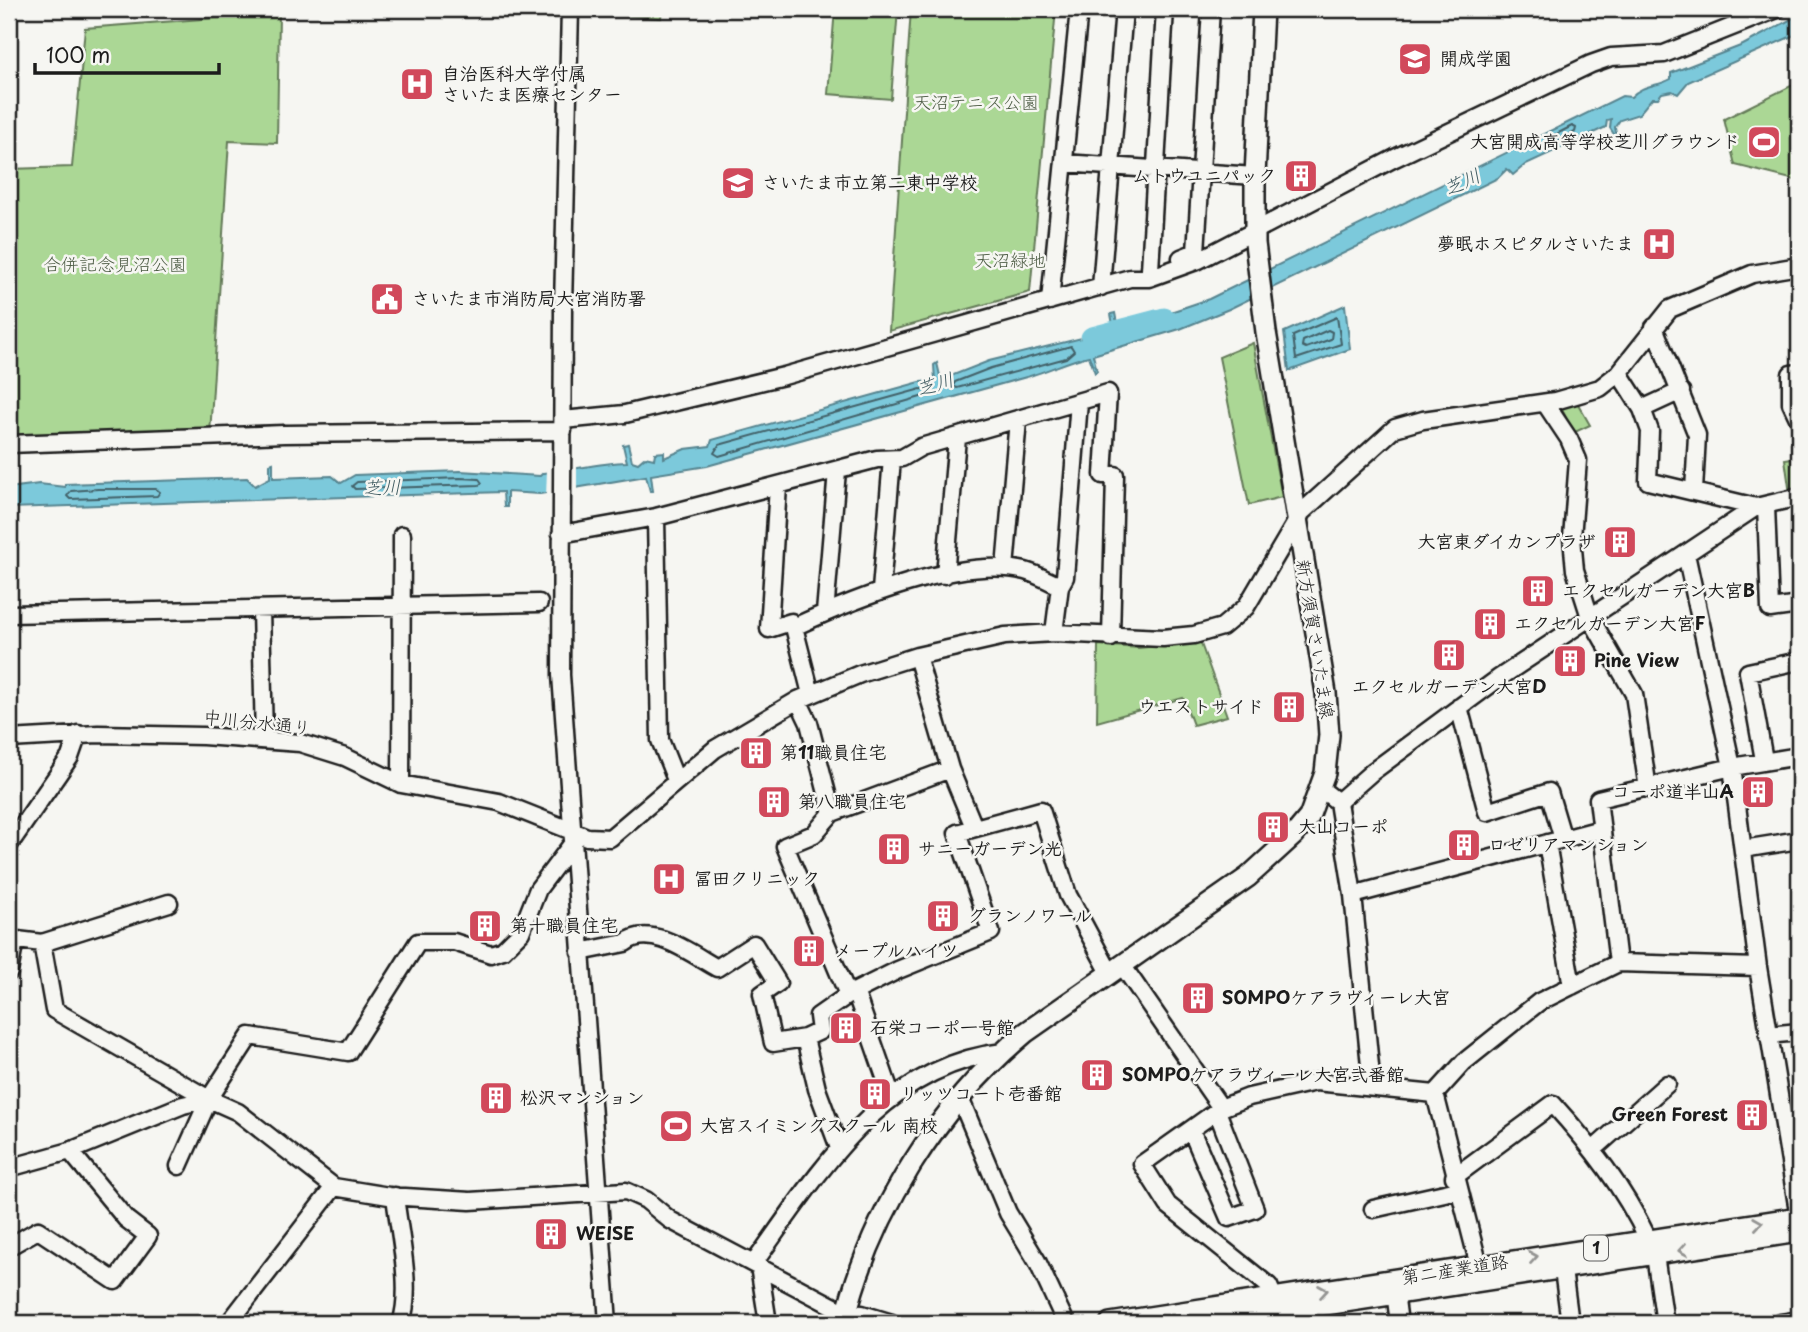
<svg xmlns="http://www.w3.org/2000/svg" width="1808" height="1332" font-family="'Playpen Sans','Klee One',sans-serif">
  <rect width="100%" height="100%" fill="#f6f6f2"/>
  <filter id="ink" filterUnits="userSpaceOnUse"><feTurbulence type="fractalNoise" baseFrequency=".0143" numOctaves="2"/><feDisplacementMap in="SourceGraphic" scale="14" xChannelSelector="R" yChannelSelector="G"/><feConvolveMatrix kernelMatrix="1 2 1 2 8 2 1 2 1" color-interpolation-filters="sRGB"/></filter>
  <g filter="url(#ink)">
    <path fill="#abd795" stroke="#647a58" stroke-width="2" d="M588,9h74l-1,9 -73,-5z
      M835,9h63l-7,90 -63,-5z
      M911,9h145l-26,283 -141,39z
      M279,13l-2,130 -48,-2 -19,293 -201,6v-271l63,-2 13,-139z
      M1799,82v99l-64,-16 -11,-46z
      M1253,343l29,154 -33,8 -30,-148z
      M1578,404l12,21 -17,8 -12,-26z
      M1792,458l1,7 6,-1v27l-9,3 -5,-35z
      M1200,641l27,75 -34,9 -10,-27 -86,24 1,-77 41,3z"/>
    <path fill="#7cc9db" stroke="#56848f" stroke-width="2" d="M1799,15v18l-111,49 -10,12 -6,-3 -10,2 -4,5h-6l-13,16 -19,6 -5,7 2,12 -7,-11 1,-9 -4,1 -1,7 -80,37 -13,11 -6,-6 -9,9 -269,131 -49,20 -87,26 4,16 -2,2 -6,-17c-19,4 -39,14 -59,20l-323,90 -56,9 2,16h-3l-4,-15 -106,18 -33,-2v15h-3l-1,-15 -494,16v-20l30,-4 26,3v-3l182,-6 8,8 15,-8v-14l3,-1v15l59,-2 9,7 14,-8 105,-4 80,5 3,-3c29,-3 56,-10 84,-11l-4,-17 5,-1 4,17 6,2 7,-6 9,2 1,-6 9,-1v6l21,-9 25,-3 2,-6 208,-58 15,-1 -1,-16 3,-2 4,17 48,-19 125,-31 -3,-16 4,-1 3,16 11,2 9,-8 71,-24 413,-203 9,1c12,-13 26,-10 40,-18v-6l72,-28z
      M1345,305l5,44 -61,22 -5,-39z"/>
    <path fill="#f6f6f2" d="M577,466v28l-31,3 1,-28z"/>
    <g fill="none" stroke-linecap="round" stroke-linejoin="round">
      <path stroke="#426168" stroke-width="2" d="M1572,126l4,2 -1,4 -26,14 -5,-1 1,-5z
        M1337,317l4,27 -45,15 -3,-23z
        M1328,330l4,2 -1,7 -25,9 -4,-2 1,-5z
        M1071,346l3,5 -8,7 -109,30 -4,-2 2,-4 36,-14z
        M921,389l9,1 1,4 -212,62 -5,-3 5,-8z
        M460,478l19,1 3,4 -3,2 -124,4 -3,-3 5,-4z
        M98,489h58l4,3 -3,4 -87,3 -3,-3 4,-5z"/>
      <path stroke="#7cc9db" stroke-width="23" d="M1092,338l72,-19"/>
      <g stroke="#1c1c1c" stroke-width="21">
        <path id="minor" d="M570,9l-7,298 -2,368 47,648
          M1064,163l191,13
          M1181,258l15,-6 15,-243
          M1150,270l15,-261
          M1101,287l23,-278
          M1050,301l29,-292
          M1654,327l43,108 -3,56
          M1619,373l23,36 8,22 -2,50 108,26
          M1799,373l-8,1v29l8,17
          M1545,403l24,36 9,21 -6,78 3,32 15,47 44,77 14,95
          M1642,409l39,-18
          M563,420l62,-6 159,-38 346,-98h19l50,-18 196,-102 196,-94 20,-7 53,-3 113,-45
          M9,444l275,-10 279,-3
          M778,486l-9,143 22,-7 4,5
          M1766,506l4,103 29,-4
          M656,517l4,223 16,40
          M561,534l95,-17 221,-58 25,-1 19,-11 187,-54 -5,82h12l-4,163
          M1686,554l46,213 26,200 41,250
          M1005,568l13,-148
          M945,575l12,-137
          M881,590l11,-131
          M261,609l3,130
          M825,613l12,-142
          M9,614l530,-11
          M1054,633l6,-47 5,-9 14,-175
          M917,656l33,113 24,58
          M811,694l-17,-67c58,-27 168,-72 231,-56 12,3 23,10 35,15
          M798,700l11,23 23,90 -18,21 -29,12 63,149 50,-25 93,-38 -34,-99 84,-23 27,85 42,78
          M1459,707l28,105 62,-20 14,47
          M9,739l89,-5 105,2 97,7 45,14 56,27 98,18 88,35 23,1 105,-89 83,-49 62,-26 57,-18 88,-20 49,-3 109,5 31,-3 28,-8 24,-20 56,-95 93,-84 28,-8 132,-19 45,-13 19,-15 51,-64 82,-35 47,-8
          M1764,760l-16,-88 51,-11
          M401,784l1,-249
          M1321,789l17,13 15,93 19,191
          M1338,802l34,-30 127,-94 164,-109 93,-62 43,-10
          M832,813l118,-44
          M1547,843l25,143
          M9,845l61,-88 8,-23
          M1743,849l56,-9
          M1353,895l248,-66
          M9,939l33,4 12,67 155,89
          M42,943l127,-40
          M580,952l45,-9c26,-21 68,12 92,25l37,-24 24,39 -16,11 11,49 32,-5 15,-7 -2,-15 30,-21
          M1618,963l-20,-164 134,-32 67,-11
          M1122,965l99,143 28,-11 67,-15 119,12
          M9,972l6,-32
          M855,991l37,106
          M1768,1035l31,-3
          M805,1038l12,51 22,59
          M1435,1094l29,-32 75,-60 79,-39 140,4
          M1435,1094l44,172
          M960,1098l48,115 29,48 29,62
          M1221,1108l-79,56 26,41 101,81 5,12
          M1191,1130l38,88 26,-9 -38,-98
          M1594,1149l73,-65
          M179,1166l30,-67 41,-63 98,16 70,-110h36l37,12 12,-4 18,-18 17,-43 34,-45
          M9,1168l61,-17 113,-46 26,-6 29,13 96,75 55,9 81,5 156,-10 20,9 24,20 176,93 16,1 30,9
          M1454,1177l99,-73c38,42 71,84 95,135
          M395,1196c4,37 18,93 6,127
          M1373,1209l85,-19
          M10,1246l28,-16 77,51 33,-45 -22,-17 -56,-68
          M1655,1255l10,68
          M754,1263c64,-89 129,-198 249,-211
          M759,1266l9,57
          M1563,1270l7,53
          M1394,1284l5,39
          M1314,1308l2,15
          M229,1323l105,-136
          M1780,1323l19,-3"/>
      </g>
      <g stroke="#1c1c1c" stroke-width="24">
        <path id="major" d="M844,1323c27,-111 94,-217 181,-290l223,-156 46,-42 15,-18 16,-44 4,-38 -3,-42 -60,-361 -11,-89v-67l8,-167
          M1110,1323l689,-106
          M1209,1323l590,-91"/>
      </g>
      <use href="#minor" stroke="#f6f6f2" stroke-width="16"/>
      <use href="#major" stroke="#f6f6f2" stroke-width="19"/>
    </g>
    <defs><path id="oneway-chevron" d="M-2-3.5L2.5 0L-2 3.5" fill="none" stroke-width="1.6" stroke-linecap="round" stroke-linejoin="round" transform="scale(1.75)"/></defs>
    <g stroke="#949492">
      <use href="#oneway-chevron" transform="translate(1758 1223) rotate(-8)"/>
      <use href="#oneway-chevron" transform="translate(1683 1250) rotate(171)"/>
      <use href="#oneway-chevron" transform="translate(1533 1257) rotate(-9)"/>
      <use href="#oneway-chevron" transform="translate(1323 1291) rotate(-9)"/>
    </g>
  </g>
  <defs>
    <g id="school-square" transform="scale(1.75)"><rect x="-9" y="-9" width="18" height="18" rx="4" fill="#d1495b" stroke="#f6f6f2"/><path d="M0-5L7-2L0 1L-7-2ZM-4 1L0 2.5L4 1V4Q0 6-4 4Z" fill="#fff"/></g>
    <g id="hospital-square" transform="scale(1.75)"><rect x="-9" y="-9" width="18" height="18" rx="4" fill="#d1495b" stroke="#f6f6f2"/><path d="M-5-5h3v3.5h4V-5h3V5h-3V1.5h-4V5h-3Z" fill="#fff"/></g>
    <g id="stadium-square" transform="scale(1.75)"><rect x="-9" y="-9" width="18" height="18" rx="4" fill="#d1495b" stroke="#f6f6f2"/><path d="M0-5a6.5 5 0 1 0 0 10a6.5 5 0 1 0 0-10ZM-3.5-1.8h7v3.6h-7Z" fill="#fff"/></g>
    <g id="building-square" transform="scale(1.75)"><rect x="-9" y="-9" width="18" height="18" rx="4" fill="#d1495b" stroke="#f6f6f2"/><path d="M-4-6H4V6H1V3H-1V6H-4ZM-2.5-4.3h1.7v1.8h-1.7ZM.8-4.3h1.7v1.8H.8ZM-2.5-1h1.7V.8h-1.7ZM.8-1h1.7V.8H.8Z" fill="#fff"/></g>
    <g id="civic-square" transform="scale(1.75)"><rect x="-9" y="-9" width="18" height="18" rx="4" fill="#d1495b" stroke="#f6f6f2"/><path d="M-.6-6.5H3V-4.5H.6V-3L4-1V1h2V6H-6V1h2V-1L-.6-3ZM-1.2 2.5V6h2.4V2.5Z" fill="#fff"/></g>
  </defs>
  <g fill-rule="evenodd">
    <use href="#school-square" x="1415" y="59"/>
    <use href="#hospital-square" x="417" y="84"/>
    <use href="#stadium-square" x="1764" y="142"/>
    <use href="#building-square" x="1301" y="176"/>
    <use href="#school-square" x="738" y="183"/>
    <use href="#hospital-square" x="1659" y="244"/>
    <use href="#civic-square" x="387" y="299"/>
    <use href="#building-square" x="1620" y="542"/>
    <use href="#building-square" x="1538" y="591"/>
    <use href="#building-square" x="1490" y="624"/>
    <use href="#building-square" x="1449" y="655"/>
    <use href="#building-square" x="1570" y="661"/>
    <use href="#building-square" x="1289" y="707"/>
    <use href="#building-square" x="756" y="753"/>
    <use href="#building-square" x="1758" y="792"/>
    <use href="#building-square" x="774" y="802"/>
    <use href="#building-square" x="1273" y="827"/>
    <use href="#building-square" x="1464" y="845"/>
    <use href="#building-square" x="894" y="849"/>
    <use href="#hospital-square" x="669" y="879"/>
    <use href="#building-square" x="943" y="916"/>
    <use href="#building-square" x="485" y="926"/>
    <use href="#building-square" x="809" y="951"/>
    <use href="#building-square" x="1198" y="998"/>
    <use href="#building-square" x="846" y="1028"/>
    <use href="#building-square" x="1097" y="1075"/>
    <use href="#building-square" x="875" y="1094"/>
    <use href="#building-square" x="496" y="1098"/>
    <use href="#building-square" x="1752" y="1115"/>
    <use href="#stadium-square" x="676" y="1126"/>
    <use href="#building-square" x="551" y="1234"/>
  </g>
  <g text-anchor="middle" stroke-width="5" stroke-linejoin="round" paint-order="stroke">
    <rect fill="#f6f6f2" stroke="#5d5d5c" stroke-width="2" x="1584" y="1235.5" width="24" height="25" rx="5"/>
    <g font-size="16" font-weight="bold" fill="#1c1c1c">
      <text x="1596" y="1254">1</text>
    </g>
    <g font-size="18" font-weight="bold" fill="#1c1c1c" stroke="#f6f6f2" text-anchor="start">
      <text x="1440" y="65">開成学園</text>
      <text x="442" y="80">自治医科大学付属<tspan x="442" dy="21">さいたま医療センター</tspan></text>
      <text x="1740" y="148" text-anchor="end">大宮開成高等学校芝川グラウンド</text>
      <text x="1276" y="182" text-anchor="end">ムトウユニパック</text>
      <text x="762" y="189">さいたま市立第二東中学校</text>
      <text x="1634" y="250" text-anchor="end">夢眠ホスピタルさいたま</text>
      <text x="412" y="305">さいたま市消防局大宮消防署</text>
      <text x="1596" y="548" text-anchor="end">大宮東ダイカンプラザ</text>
      <text x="1562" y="597">エクセルガーデン大宮B</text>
      <text x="1514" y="630">エクセルガーデン大宮F</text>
      <text x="1594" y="667">Pine View</text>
      <text x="1449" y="693" text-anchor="middle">エクセルガーデン大宮D</text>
      <text x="1264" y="713" text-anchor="end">ウエストサイド</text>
      <text x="780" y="759">第11職員住宅</text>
      <text x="1734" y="798" text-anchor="end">コーポ道半山A</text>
      <text x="798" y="808">第八職員住宅</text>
      <text x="1298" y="833">大山コーポ</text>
      <text x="1488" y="851">ロゼリアマンション</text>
      <text x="918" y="855">サニーガーデン光</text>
      <text x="694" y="885">冨田クリニック</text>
      <text x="968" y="922">グランノワール</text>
      <text x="510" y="932">第十職員住宅</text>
      <text x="834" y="957">メープルハイツ</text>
      <text x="1222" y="1004">SOMPOケアラヴィーレ大宮</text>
      <text x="870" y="1034">石栄コーポ一号館</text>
      <text x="1122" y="1081">SOMPOケアラヴィーレ大宮弐番館</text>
      <text x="900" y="1100">リッツコート壱番館</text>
      <text x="520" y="1104">松沢マンション</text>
      <text x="1728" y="1121" text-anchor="end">Green Forest</text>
      <text x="700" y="1132">大宮スイミングスクール 南校</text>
      <text x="576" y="1240">WEISE</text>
    </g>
    <g font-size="18" fill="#4e5d46" stroke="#f6f6f2">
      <text x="976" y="109">天沼テニス公園</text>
      <text x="1010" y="267">天沼緑地</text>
      <text x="115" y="271">合併記念見沼公園</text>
    </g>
    <g font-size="18" fill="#1c1c1c" stroke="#f6f6f2">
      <text transform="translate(1315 639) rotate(81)" y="6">新方須賀さいたま線</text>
      <text transform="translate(257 723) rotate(6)" y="6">中川分水通り</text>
      <text transform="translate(1455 1270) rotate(-9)" y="6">第二産業道路</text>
    </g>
    <g font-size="19" font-style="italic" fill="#3e595f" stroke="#f6f6f2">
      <text transform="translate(1462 182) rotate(-25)" y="7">芝川</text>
      <text transform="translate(935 384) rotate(-18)" y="7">芝川</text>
      <text transform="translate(382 487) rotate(-2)" y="7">芝川</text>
    </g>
  </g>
  <rect width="1808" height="1332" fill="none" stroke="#f6f6f2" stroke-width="35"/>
  <rect x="18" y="18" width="1773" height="1297" fill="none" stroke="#1c1c1c" stroke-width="2.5" filter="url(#ink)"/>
  <path d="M35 63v10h184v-10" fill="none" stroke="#1c1c1c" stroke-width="3.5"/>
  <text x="46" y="63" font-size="21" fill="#1c1c1c" stroke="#f6f6f2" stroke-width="5" paint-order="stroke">100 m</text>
</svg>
